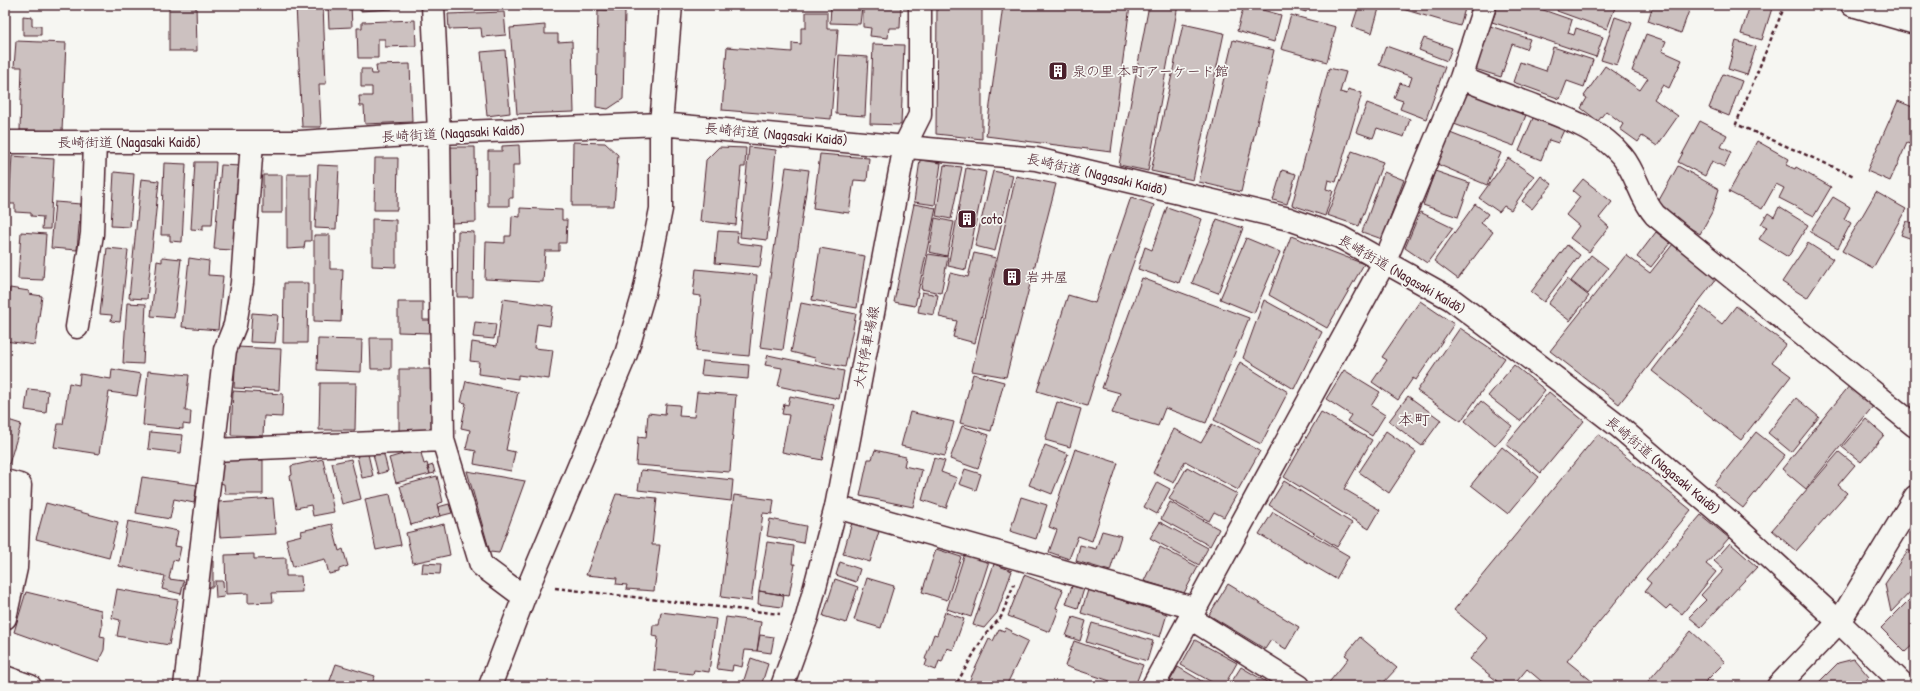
<svg xmlns="http://www.w3.org/2000/svg" width="1920" height="691" font-family="'Patrick Hand','Klee One',sans-serif">
  <rect width="100%" height="100%" fill="#f6f6f2"/>
  <filter id="ink" filterUnits="userSpaceOnUse"><feTurbulence type="fractalNoise" baseFrequency=".025" numOctaves="2"/><feDisplacementMap in="SourceGraphic" scale="8" xChannelSelector="R" yChannelSelector="G"/><feConvolveMatrix kernelMatrix="1 2 1 2 8 2 1 2 1" color-interpolation-filters="sRGB"/></filter>
  <g filter="url(#ink)">
    <path fill="#ccc1c0" stroke="#4a1f2b" d="M169,5h27l1,46h-28z
      M296,5h27l3,79h-7l2,43h-19z
      M328,5h23l1,22 -23,1z
      M360,5h32v4l-32,2z
      M465,5h54v2l-54,3z
      M527,5h10v4l-9,1z
      M831,5l31,2 -2,17 -30,-1z
      M863,5h38l-1,23h-11l-1,10 -18,-2 1,-8 -8,-1z
      M937,5h45v134l-46,-5z
      M1003,5h127l-19,147 -125,-16z
      M1149,5h29l-30,166 -29,-6z
      M1244,5l37,10 -7,27 -37,-11z
      M1283,5h25l-2,7z
      M1359,5h21l-8,28 -20,-6z
      M1389,5h77l-6,21z
      M1498,5h31l43,15 -4,13 6,2 2,-7 27,9 -7,20 -104,-35z
      M1559,5h57l-9,24 -50,-18z
      M1653,5h38l-10,28 -33,-12z
      M1750,5h23l-11,35 -21,-6z
      M598,10l27,1 -2,88 -15,10 -12,-2z
      M504,12l2,23 -24,2 -1,-9 -32,1 -1,-15z
      M806,12h21v17h11l-7,90 -109,-9 5,-63 65,5v-9l9,1v-16h5z
      M1291,15l45,12 -9,35 -46,-13z
      M23,16l9,1v9h9v9h-18z
      M1615,17l17,6 -15,42 -16,-5z
      M415,20l1,26 -31,1v-8h-7v19h-20l-1,-30h5v-6z
      M1183,24l41,9 -31,147 -42,-9z
      M545,25v9h13v8l14,-1 2,71 -57,2 -7,-86z
      M1490,26l40,13 -4,10 -14,-5 -11,33 -26,-8z
      M1646,34l20,7 -4,10 20,9 -13,28 -6,-3 -9,14 24,17 -21,30 -15,-10 -4,6 -18,-13 3,-5 -17,-13 -8,10 -17,-13 6,-10 -3,-2 21,-30 35,24 8,-12 -16,-7z
      M1424,38l28,10 -5,13 -28,-11z
      M1233,40l41,10 -33,142 -42,-10z
      M16,41l50,2 -4,88 -42,-1 2,-63h-8z
      M1736,41l20,6 -9,28 -19,-6z
      M873,44l31,1 -3,80 -31,-1z
      M1386,46l59,21 -19,52 -26,-10 3,-8 -9,-3 6,-15 9,3 3,-9 -33,-12z
      M1553,47l40,13 -9,27 -17,-6 -7,18 -47,-17 7,-20 26,9z
      M505,50l5,63 -23,3 -6,-64z
      M839,55l29,2 -3,59 -29,-2z
      M410,64l2,58 -47,2 -1,-18h-4l-1,-10h13v-9h-11v-18h10l1,5h5l-1,-9z
      M1329,68l17,4 -6,20 7,2 1,-5 14,4 -26,89 -8,-2 -2,9 7,2 -8,25 -33,-11z
      M1723,74l19,7 -13,35 -20,-8z
      M1467,92l59,23 -12,31 -60,-22z
      M1898,101l17,7v38l-8,-3 -17,38 -23,-10z
      M1367,103l43,16 -6,18 -27,-9 -4,10 -17,-6z
      M1533,118l31,12 -6,13 -9,-3 -8,20 -22,-9z
      M1700,121l27,14 -6,12 10,5 -7,15 -12,-6 -7,15 -27,-14z
      M1450,133l51,20 -14,32 -50,-21z
      M1757,141l32,18 -3,6 9,4 1,-2 35,20 -17,29 -35,-18 5,-10 -8,-4 -14,25 -33,-17z
      M573,142l32,1 13,12 -4,51h-42z
      M519,145l1,20h-7v33h-4v8h-21v-55h14v-5z
      M449,147h26l1,75 -26,1z
      M719,147l27,1 -1,19h-4l-5,58 -36,-4 6,-61z
      M749,147l27,3 -9,90 -27,-3z
      M1352,151l31,11 -24,64 -32,-11z
      M820,154l49,4 -2,23 -13,-1 -5,33 -36,-5z
      M12,156l42,3 -4,70h-8l1,-12 -12,-1v-3l-16,-1v-8h-6z
      M375,158h23l-1,52h-23z
      M1508,158l26,18 -23,34 -7,-4 -5,6 -20,-14z
      M920,160l21,3 -6,42 -21,-3z
      M195,162h21l-4,63h-9v5l-12,-1z
      M164,163l22,1 -4,78 -12,-1v-6h-9z
      M221,165l20,1 -7,84 -20,-1z
      M318,165l21,1 -3,63 -21,-1z
      M944,165l18,2 -11,52 -15,-3z
      M1678,166l41,23 -7,23 -12,22 -29,-18 -13,-14z
      M786,167l23,3 -26,180 -23,-3z
      M966,168l20,4 -20,98 -18,-4z
      M1282,170l14,4 -9,30 -14,-4z
      M993,171l20,4 -18,76 -20,-5z
      M1435,171l35,12 -12,34 -35,-12z
      M114,172l20,2 -4,53 -19,-1z
      M1384,172l20,8 -22,59 -20,-7z
      M287,174h24v67h-6l-1,7 -17,1z
      M263,175h19v38h-19z
      M1016,176l40,8 -50,193 -34,-6z
      M1541,176l11,8 -20,25 -10,-8z
      M141,179l18,2 -12,118 -18,-1z
      M1583,179l29,23 -13,16 10,9 -20,25 -19,-14 9,-12 -13,-11 14,-18 -7,-6z
      M1876,192l30,17 -33,59 -31,-17z
      M1131,197l23,8 -35,98 -32,103 -50,-15 31,-96 27,8z
      M1833,197l17,10 -6,12 7,4 -13,25 -28,-16z
      M55,202l26,2 -4,46 -26,-2z
      M914,204l22,4 -21,98 -21,-4z
      M1475,204l13,10 -7,9 12,9 -35,47 -24,-18z
      M1167,207l35,12 -23,64 -41,-14 7,-22 7,3z
      M1779,207l29,18 -20,32 -29,-18 8,-12 -6,-3 7,-11 6,4z
      M520,208l42,2v10h5l-1,23h-7v8h-14l-2,31 -58,-3 1,-37 19,1v-7h6l1,-20 8,1z
      M1420,212l33,16 -26,35 -22,-15z
      M935,218l19,4 -7,34 -18,-4z
      M372,219l24,1v47l-24,-1z
      M1217,219l26,9 -25,65 -26,-10z
      M1906,221l9,3v16l-14,-5z
      M458,231l16,1 -1,65h-16z
      M718,231l20,1 -1,11 26,3 -3,21 -45,-4z
      M21,232l25,2 -3,46 -25,-1z
      M1656,232l14,11 -19,24 -14,-10z
      M314,235h16v34h13l-2,53 -27,-1z
      M1291,236l73,28 -37,64 -58,-33z
      M1246,238l34,14 -26,61 -34,-14z
      M1808,243l25,16 -26,39 -25,-16z
      M1673,244l44,34 -98,126 -69,-53 76,-96 24,18z
      M1567,245l13,10 -36,47 -13,-10z
      M107,248l21,2 -8,72 -9,-1 1,-6 -12,-1z
      M820,248l45,8 -8,52 -45,-8z
      M974,253l22,5 -21,85 -22,-6 4,-16 -18,-4 11,-44 18,4z
      M928,254l20,3 -7,36 -20,-4z
      M1591,255l17,13 -20,26 -17,-13z
      M162,257l19,2 -7,59 -23,-2 6,-55 5,1z
      M189,258l20,3 -1,14 15,1 -5,54 -36,-3z
      M696,269l61,6 -8,81 -53,-5 5,-55 -8,-1z
      M1142,278l107,40 -43,105 -41,-15 -7,18 -46,-13 8,-20 -18,-5z
      M1567,279l22,17 -19,25 -22,-17z
      M284,283h24l-1,60h-24z
      M10,288l19,3v3l13,2 -7,49 -30,-4v-24z
      M922,292l16,3 -4,20 -16,-3z
      M503,299l50,7 -3,20 -13,-2 -3,24 19,2 -4,29 -31,-4v4l-40,-5 1,-12 -9,-1 2,-19 25,4z
      M1264,300l58,32 -28,57 -51,-31z
      M1420,301l34,23 -38,56 -3,-2 -15,22 -26,-18 15,-22 -5,-3z
      M398,302h25v18h7v13l-32,-1z
      M127,303l19,1 -3,60 -20,-1z
      M801,303l55,11 -11,53 -30,-6v-3l-24,-6z
      M1736,306l50,38 -14,18 19,14 -50,64 -89,-69 49,-64 21,17z
      M252,313l26,2 -3,28 -25,-1z
      M475,322l21,2 -2,15 -21,-2z
      M1460,328l45,30 -44,63 -44,-30z
      M370,338h21v31h-20z
      M318,339l44,1 -1,32 -44,-2z
      M236,347l45,2 -2,41 -45,-2z
      M768,355l76,16 -5,28 -61,-13 4,-18 -17,-3z
      M703,361l46,4 -1,14 -47,-4z
      M1240,362l48,30 -27,52 -47,-24z
      M1514,365l31,25 -25,31 -32,-25z
      M112,369l29,5 -4,22 -28,-4 -10,62 -45,-7 4,-23h5l6,-41 10,2 1,-11 31,5z
      M399,369h36v62l-36,1z
      M1344,370l36,22 -9,14 14,9 -13,21 -25,-15 4,-6 -25,-16z
      M148,371l41,4 -4,36h6l-1,14 -7,-1v5l-40,-4z
      M973,374l31,8 -13,49 -31,-8z
      M466,381l52,11 -12,58 9,2 -4,19 -37,-7 2,-13 -10,-2 4,-19 -9,-2 5,-25 -5,-1z
      M320,383h36l-1,47h-36z
      M1850,385l24,20 -68,84 -24,-20z
      M28,389l20,2 -2,22 -21,-3z
      M233,391l50,3 -1,23 -18,-1 -1,20 -32,-1z
      M697,392l39,3 -6,77 -94,-7 2,-28 8,1 2,-25 17,2 1,-11 14,1 -1,11 15,1z
      M1549,392l35,29 -43,52 -35,-29z
      M790,396l44,9 -12,55 -40,-8 7,-37 -7,-1 2,-10 4,1z
      M1408,396l33,24 -19,26 -33,-25z
      M1796,398l23,19 -28,35 -23,-19z
      M1481,401l31,25 -17,20 -30,-25z
      M1057,402l24,7 -11,38 -25,-7z
      M910,412l44,10 -9,34 -44,-10z
      M1321,412l51,28 -28,49 36,21 -11,19 -85,-52z
      M5,419l16,5 -12,40 -4,-1z
      M1866,419l18,16 -23,27 -19,-15z
      M1212,424l48,27 -22,39 -53,-29 -11,22 -21,-10 21,-44 27,14z
      M962,426l27,9 -11,34 -28,-10z
      M1386,431l30,21 -27,41 -30,-21z
      M150,432l33,3 -2,18 -33,-4z
      M1756,432l29,23 -42,53 -29,-23z
      M1598,434l93,76 -124,151 31,25h-51l-20,-17 -14,17h-10l-33,-27 18,-21 -34,-28z
      M1045,445l23,9 -16,40 -23,-9z
      M1502,447l37,30 -31,37 -37,-29z
      M420,449l4,15 3,-1 3,11 -34,9 -7,-25z
      M1075,449l43,14 -26,78 -14,-5 -9,23 -20,-7 8,-22 -8,-3z
      M875,450l31,7 -2,9 18,4 -9,37 -53,-11 8,-37h4z
      M383,451l5,20 -10,3 -5,-20z
      M1839,452l16,13 -17,20 9,8 -51,58 -24,-21z
      M368,454l5,22 -11,2 -5,-22z
      M934,458l11,3 -4,11 16,6 -11,30 -24,-8z
      M323,459l11,53 -21,4 -2,-11 -15,3 -6,-32 2,-1 -1,-9z
      M351,459l10,40 -19,5 -10,-41z
      M219,460h44v34h-38l-1,-10 -5,-1z
      M433,465l2,8 -5,1 -3,-7z
      M1187,467l50,27 -13,23 -10,-5 -5,9 -40,-22z
      M965,469l16,5 -5,16 -17,-6z
      M641,470l92,10 -2,21 -93,-11z
      M467,471l58,10 -26,72 -9,-1z
      M437,476l6,26 -6,2 3,12 -29,9 -11,-39z
      M142,477l55,8 -3,18 -20,-4 -4,20 -34,-6z
      M1284,481l68,42 -15,24 -68,-42z
      M1157,482l13,7 -13,25 -13,-7z
      M390,494l11,51 -25,5 -11,-51z
      M616,494l41,4 -5,47h8l-6,46 -28,-2 1,-4 -11,-1 1,-6 -31,-3z
      M734,495l40,5 -2,14 -9,-1 -12,88 -30,-4z
      M1021,497l26,8 -11,34 -26,-8z
      M273,498l3,36 -56,3 -2,-35z
      M1170,502l49,27 -9,17 -49,-27z
      M46,503l72,19 -9,36 -73,-19z
      M449,504l3,9 -12,3 -2,-9z
      M1273,512l76,44 -13,23 -77,-45z
      M1701,515l28,23 -23,26 10,8 -34,42 -12,-9 -4,4 -21,-18 6,-8 -5,-4z
      M770,519l36,7 -3,17 -36,-7z
      M853,519l27,9 -10,34 -27,-8z
      M128,521l50,10 -3,15 6,1 -3,14 -5,-1 -4,19 15,2 -3,13 -19,-5 3,-13 -46,-10z
      M1160,522l48,26 -9,17 -49,-27z
      M332,524l7,27 4,-2 5,17 -9,3v3l-10,2 -4,-15 -32,8 -7,-28 16,-4 -1,-4z
      M444,524l6,31 -37,8 -7,-30z
      M1102,531l19,5 -11,35 -34,-10 4,-16 16,4z
      M767,542l27,4 -2,18h3l-6,32 -30,-5z
      M1730,543l27,24 -56,60 -12,-10 17,-17 -5,-5 23,-25 -10,-9z
      M1160,547l38,20 -14,26 -40,-12z
      M936,549l25,8 -14,43 -25,-8z
      M1908,550l7,4v33l-24,25 -6,-28z
      M965,553l24,8 -18,56 -24,-8z
      M254,554v5l32,-1v18h15l1,16 -30,1 1,9 -25,1v-10l-22,1 -1,-39z
      M204,561h9v26h-9z
      M840,562l20,7 -4,13 -20,-7z
      M423,563l18,1 -1,10 -18,-1z
      M994,564l18,7 -15,42 -13,15 -11,-3z
      M1024,575l39,15 -7,18 3,1 -9,23 -42,-16z
      M867,578l27,8 -13,42 -27,-8z
      M835,579l23,8 -12,36 -23,-7z
      M215,581h8l1,16 -8,1z
      M1228,584l71,43 -13,22 -15,-9 -6,9 -56,-34z
      M1072,586l12,3 -6,19 -12,-4z
      M117,589l61,11 -9,45 -52,-9 3,-16 -8,-2z
      M1088,590l79,24 -7,23 -79,-24z
      M759,591l25,4 -2,12 -24,-3z
      M26,592l75,18 1,17 -2,9 5,1 -1,13 -6,12 -84,-30z
      M1915,594v49l-10,9 -24,-24z
      M661,612l55,7 -7,53 -15,-2 -1,4 -39,-4 4,-33 -6,-1 1,-11h6z
      M945,612l19,7 -11,31 -6,-2 -5,14 -3,-1 -3,9 -11,-4 2,-6 -2,-1 9,-25 3,1z
      M726,617l35,5 -4,29 -12,-1 -3,17 -9,-2 -1,6 -15,-2z
      M1073,617l13,4 -6,20 -14,-5z
      M1092,623l61,18 -6,20 -61,-19z
      M1006,628l6,3 -1,2 17,8 -22,45h-39l22,-47 4,2 6,-12 5,2z
      M1691,631l34,31 -24,24h-57z
      M760,635l14,2 -3,16 -14,-2z
      M1360,637l37,31 -14,15 -3,-2 -4,5h-50l23,-28 -4,-3z
      M1195,640l42,23 -13,23h-5l-38,-21z
      M1074,641l69,24 -8,21h-10l-60,-20z
      M751,658l17,6 -7,22h-19z
      M1854,659l15,18 -9,9h-45l23,-23z
      M336,664l39,12 -4,10h-43z
      M1178,667l32,19h-43z
      M1241,667l29,17 -1,2h-40z"/>
    <g fill="none" stroke-linecap="round" stroke-linejoin="round">
      <g stroke="#4a1f2b" stroke-width="25">
        <path id="minor" d="M433,5l6,128 4,307 38,125 43,32
          M1852,5l63,18
          M1461,78c23,9 46,18 69,26 32,13 69,24 92,52 15,18 18,42 33,59l260,211
          M5,142h295l139,-9 222,-9 375,35 253,60 51,18 111,62 89,67 78,60 118,101 103,95 66,64
          M77,327l15,-93 3,-92
          M213,450l230,-10
          M5,481l15,4 -4,83 -11,50
          M836,507l358,101
          M1190,618l109,68
          M185,686l40,-336 10,-25 7,-42 10,-141
          M490,686l34,-89 102,-243 18,-61 17,-84v-85l10,-119
          M1153,686l232,-425 76,-183 24,-73
          M1778,686l61,-64 76,-125"/>
      </g>
      <g stroke="#4a1f2b" stroke-width="25">
        <path id="major" d="M782,686l25,-69 29,-110 69,-362 15,-30v-110"/>
      </g>
      <g stroke="#4a1f2b" stroke-width="25">
        <path id="highway" d="M5,677l25,9"/>
      </g>
      <path stroke="#4a1f2b" stroke-width="2.5" stroke-dasharray="4 3" stroke-linecap="butt" d="M1785,5l-49,119 118,52
        M555,588l225,26
        M951,686l7,-5 26,-45 17,-19 13,-33"/>
      <use href="#minor" stroke="#f6f6f2" stroke-width="22"/>
      <use href="#major" stroke="#f6f6f2" stroke-width="22"/>
      <use href="#highway" stroke="#f6f6f2" stroke-width="22"/>
    </g>
  </g>
  <defs>
    <g id="building-square" transform="scale(1)"><rect x="-9" y="-9" width="18" height="18" rx="4" fill="#4a1f2b" stroke="#f6f6f2"/><path d="M-4-6H4V6H1V3H-1V6H-4ZM-2.5-4.3h1.7v1.8h-1.7ZM.8-4.3h1.7v1.8H.8ZM-2.5-1h1.7V.8h-1.7ZM.8-1h1.7V.8H.8Z" fill="#fff"/></g>
  </defs>
  <g fill-rule="evenodd">
    <use href="#building-square" x="1058" y="71"/>
    <use href="#building-square" x="967" y="219"/>
    <use href="#building-square" x="1012" y="277"/>
  </g>
  <g text-anchor="middle" stroke-width="3.5" stroke-linejoin="round" paint-order="stroke">
    <g font-size="14" fill="#4a1f2b" stroke="#f6f6f2" text-anchor="start">
      <text x="1072" y="76">泉の里 本町アーケード館</text>
      <text x="981" y="224">coto</text>
      <text x="1026" y="282">岩井屋</text>
    </g>
    <g font-size="14" fill="#4a1f2b" stroke="#f6f6f2">
      <text transform="translate(453 133) rotate(-3)" y="5">長崎街道 (Nagasaki Kaidō)</text>
      <text transform="translate(776 134) rotate(5)" y="5">長崎街道 (Nagasaki Kaidō)</text>
      <text x="129" y="147">長崎街道 (Nagasaki Kaidō)</text>
      <text transform="translate(1097 174) rotate(13)" y="5">長崎街道 (Nagasaki Kaidō)</text>
      <text transform="translate(1402 274) rotate(30)" y="5">長崎街道 (Nagasaki Kaidō)</text>
      <text transform="translate(866 347) rotate(-79)" y="5">大村停車場線</text>
      <text transform="translate(1663 465) rotate(40)" y="5">長崎街道 (Nagasaki Kaidō)</text>
    </g>
    <g font-size="16" fill="#4a1f2b" stroke="#f6f6f2">
      <text x="1414" y="425">本町</text>
    </g>
  </g>
  <rect width="1920" height="691" fill="none" stroke="#f6f6f2" stroke-width="20"/>
  <rect x="10" y="10" width="1900" height="671" fill="none" stroke="#4a1f2b" stroke-width="1.5" filter="url(#ink)"/>
</svg>
